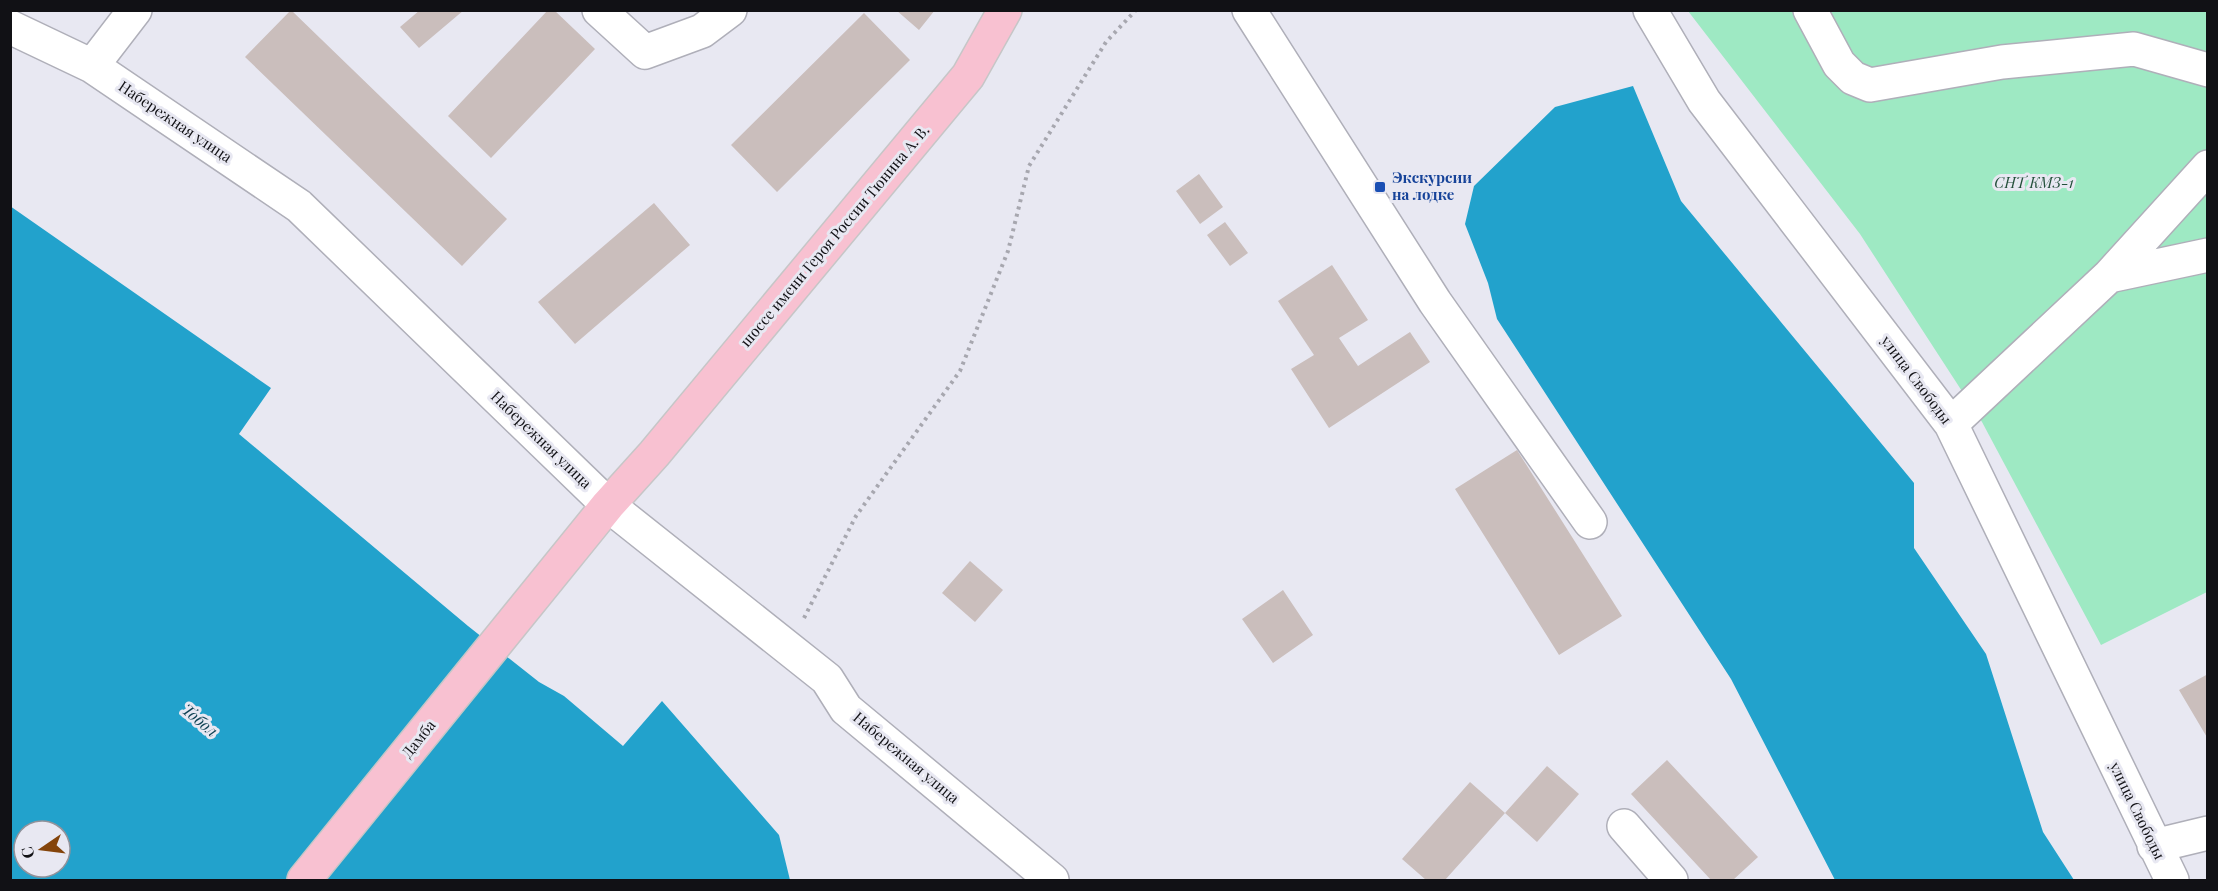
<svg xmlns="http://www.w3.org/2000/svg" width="2218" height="891" font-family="'Playfair Display',serif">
  <rect width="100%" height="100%" fill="#e8e8f2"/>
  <path fill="#9ee9c3" d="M1688,11h519v581l-106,53 -119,-223 -122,-188z"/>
  <path fill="#22a2cc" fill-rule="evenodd" d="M1633,86l48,115 233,282v65l72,106 57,178 31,48h-239l-104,-201 -234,-360 -9,-36 -23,-59 9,-38 81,-79z
    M10,206l261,182 -32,46 229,192 71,56 25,14 59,50 39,-45 117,134 11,45h-779zM24,831h36v36h-36z"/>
  <path fill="#cabebc" d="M291,10l216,209 -45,47 -217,-209z
    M420,10h44l-45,38 -19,-21z
    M548,10h6l41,39 -104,109 -43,-42z
    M896,10h39l-16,20z
    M864,13l46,47 -133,132 -46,-47z
    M1199,174l24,33 -23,17 -24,-33z
    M654,203l36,42 -115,99 -37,-42z
    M1225,222l23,31 -18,13 -23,-31z
    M1332,265l36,55 -29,18 19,28 52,-34 20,30 -101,66 -38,-59 23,-14 -36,-54z
    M1517,450l105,166 -63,39 -104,-166z
    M970,561l33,29 -28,32 -33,-29z
    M1283,590l30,45 -40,28 -31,-44z
    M2208,674v65l-29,-49z
    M1667,760l91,97 -25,23h-22l-80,-86z
    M1547,766l32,28 -42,48 -32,-29z
    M1470,782l35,31 -60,67h-19l-24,-21z"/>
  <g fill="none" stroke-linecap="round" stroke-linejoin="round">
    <g stroke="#afafb9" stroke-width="36">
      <path id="minor" d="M599,10l46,42 57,-21 28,-21
        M1249,10l186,292 155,220
        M1650,10l54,91 247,323 221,456
        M1810,10l29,54 14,14 17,7 132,-23 132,-13 74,21
        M10,27l82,39 207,140 309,299 219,174 19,30 206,171
        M92,66l43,-56
        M2109,276l99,-21
        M1951,424l158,-148 99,-109
        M1624,826l47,54
        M2154,846l54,-13"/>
    </g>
    <g stroke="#c6c6c7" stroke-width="36">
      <path id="major" d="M304,880l304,-375 46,-51 314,-378 37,-66"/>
    </g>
    <path stroke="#a7a7af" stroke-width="4" stroke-dasharray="3 4.5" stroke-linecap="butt" d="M804,618l52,-102 104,-145 48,-120 21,-85 77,-124 30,-32"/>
    <use href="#minor" stroke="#fff" stroke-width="33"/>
    <use href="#major" stroke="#f8c1d1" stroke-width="33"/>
  </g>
  <rect fill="#1a4fb4" stroke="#e8e8f2" stroke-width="2" x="1374" y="181" width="12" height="12" rx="3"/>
  <g text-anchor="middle" stroke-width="6" stroke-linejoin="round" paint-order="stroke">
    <g font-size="15" fill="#111115" stroke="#e8e8f2">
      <text transform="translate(175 122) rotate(34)" y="5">Набережная улица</text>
      <text transform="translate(835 236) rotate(-50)" y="5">шоссе имени Героя России Тюнина А. В.</text>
      <text transform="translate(1916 380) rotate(53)" y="5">улица Свободы</text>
      <text transform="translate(541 440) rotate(44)" y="5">Набережная улица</text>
      <text transform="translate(419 739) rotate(-51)" y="5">Дамба</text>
      <text transform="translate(906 758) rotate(40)" y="5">Набережная улица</text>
      <text transform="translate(2137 811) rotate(64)" y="5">улица Свободы</text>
    </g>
    <g font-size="15" font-weight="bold" fill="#164399" stroke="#e8e8f2" text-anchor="start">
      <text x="1392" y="183">Экскурсии<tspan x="1392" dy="17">на лодке</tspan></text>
    </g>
    <g font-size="15" font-style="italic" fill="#24503b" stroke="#e8e8f2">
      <text x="2034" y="188">СНТ КМЗ-1</text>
    </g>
    <g font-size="16" font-style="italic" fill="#104254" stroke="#e8e8f2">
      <text transform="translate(200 720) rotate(40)" y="6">Тобол</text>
    </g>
  </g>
  <rect width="2218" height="891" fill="none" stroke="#111115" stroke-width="24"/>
  <g transform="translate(42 849) rotate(256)"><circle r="28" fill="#e8e8f2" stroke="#92929a" stroke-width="1.5"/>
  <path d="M0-4.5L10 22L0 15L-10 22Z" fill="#84440b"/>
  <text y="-9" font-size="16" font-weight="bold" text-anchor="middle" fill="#111115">С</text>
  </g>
</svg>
